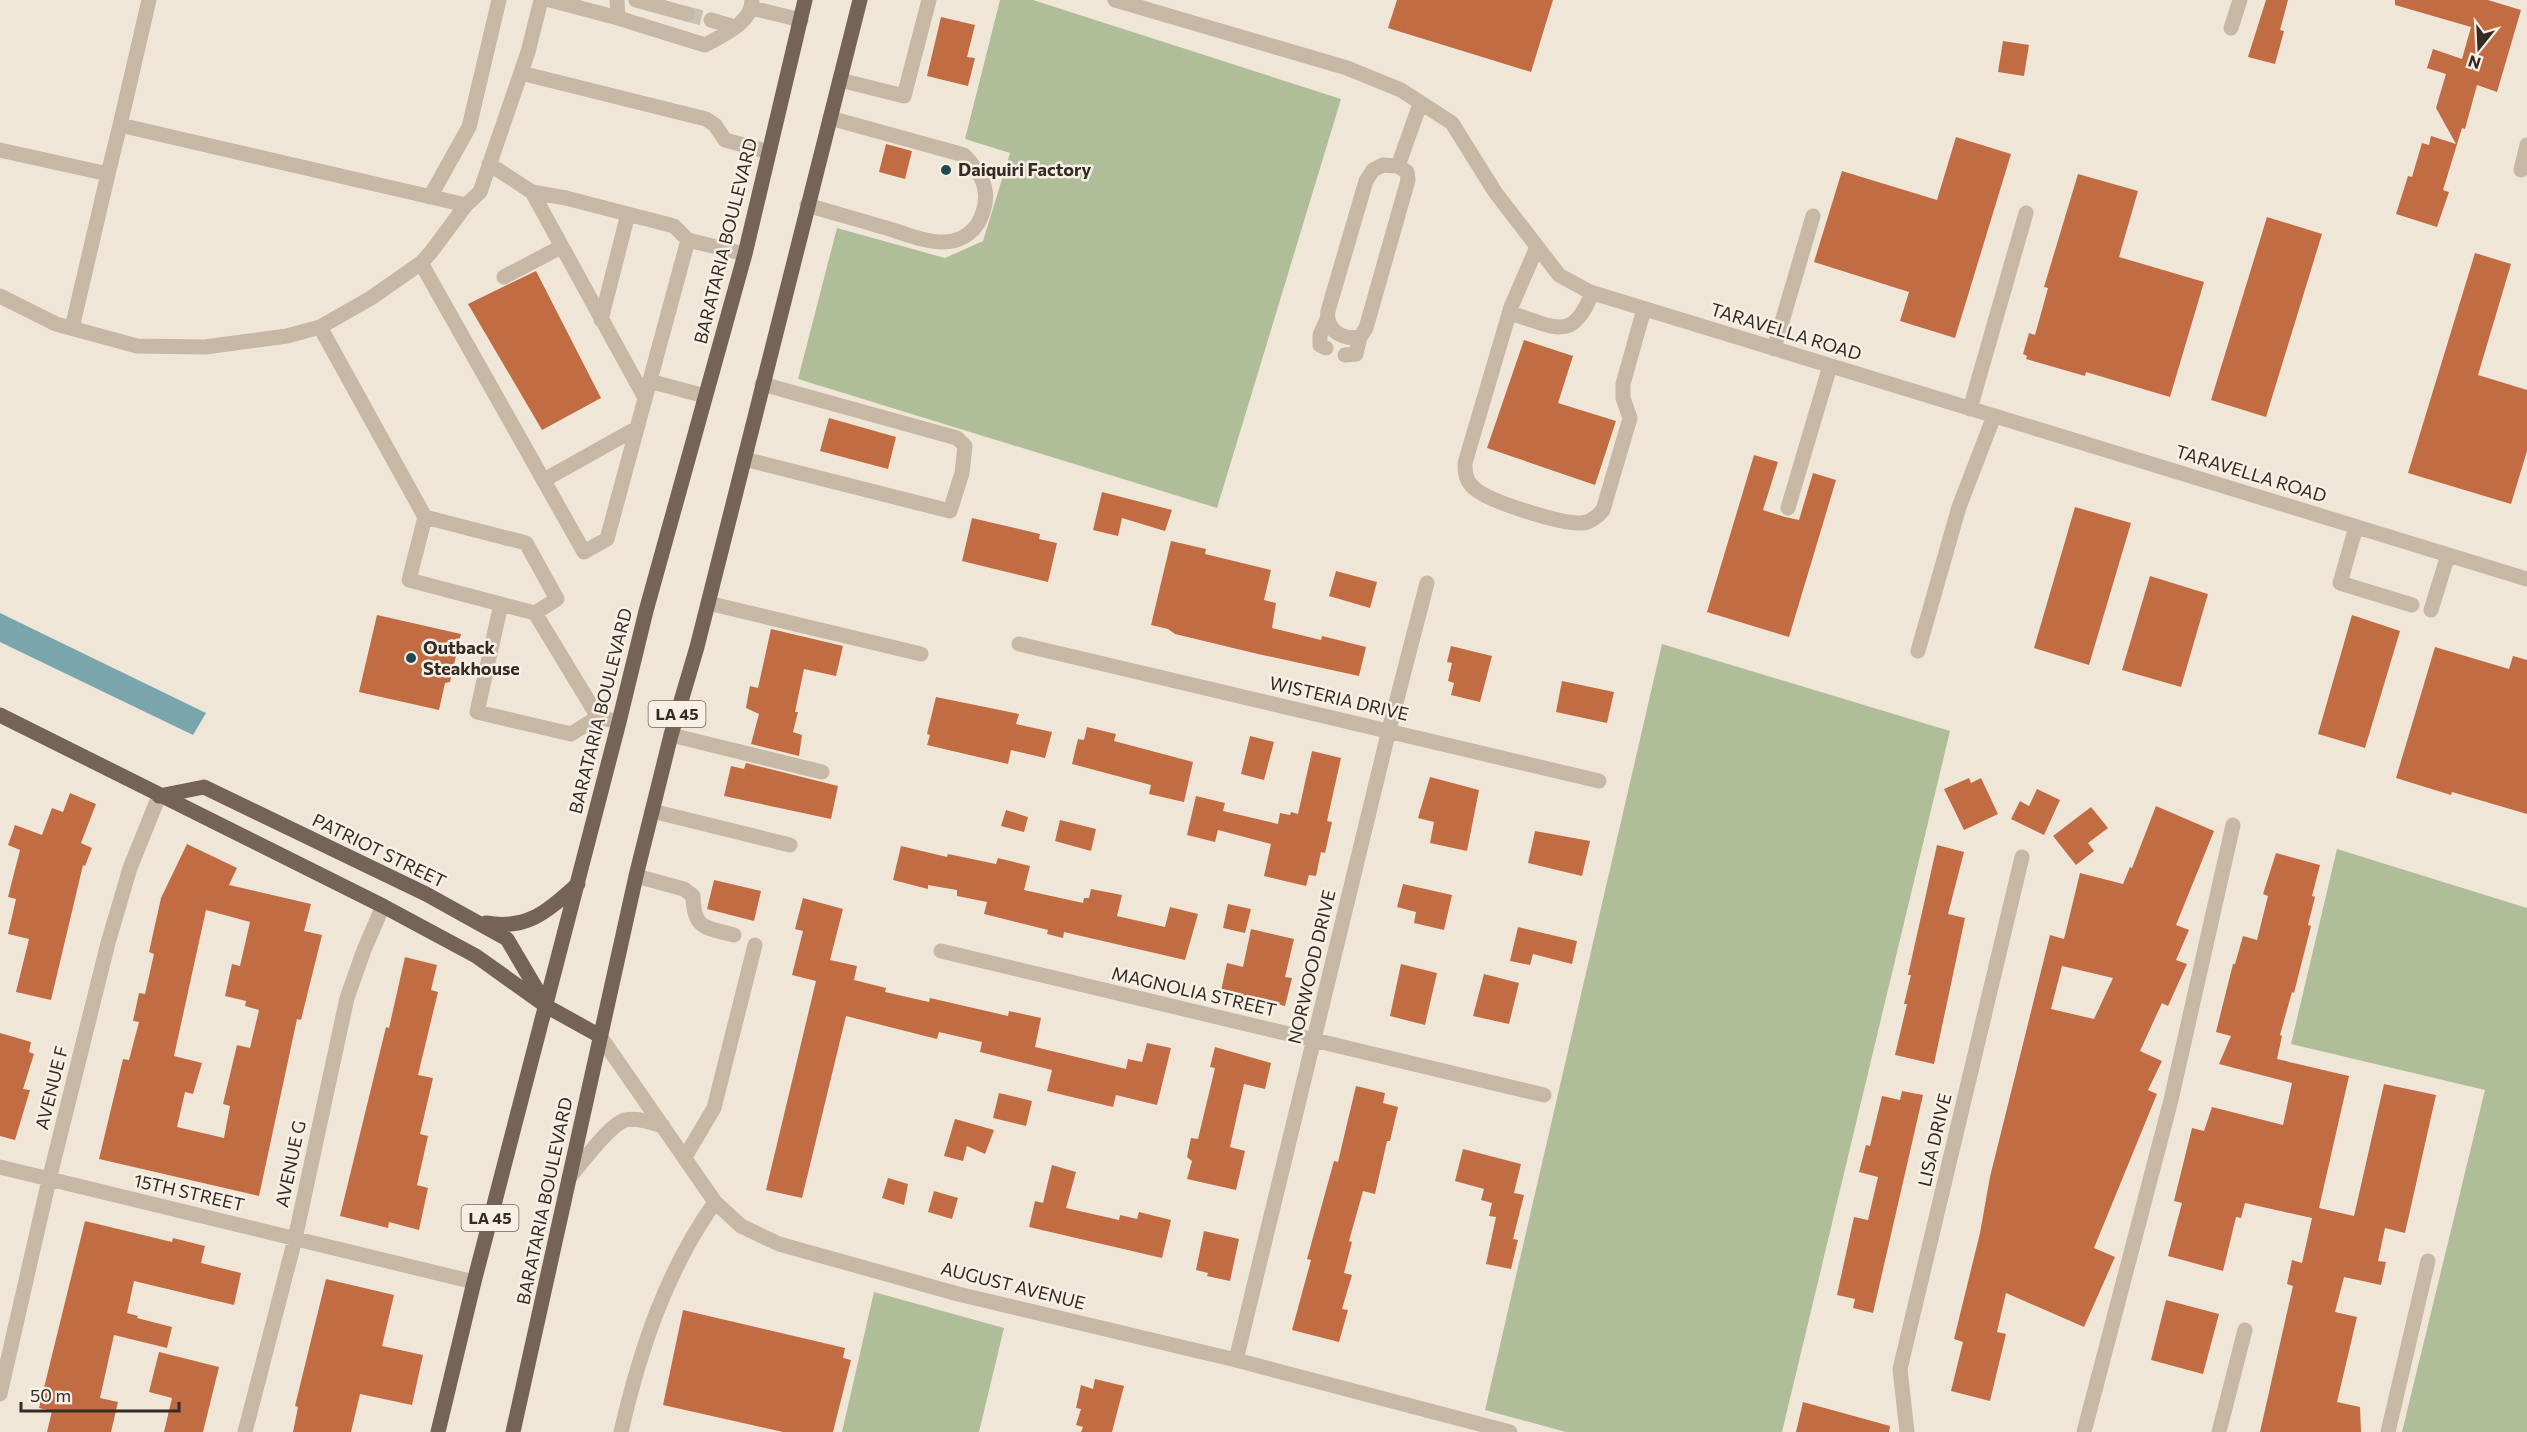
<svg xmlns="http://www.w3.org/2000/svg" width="2527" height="1432" font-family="Commissioner,sans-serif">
  <rect width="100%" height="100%" fill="#f0e6d8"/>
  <path fill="#afbe99" d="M1000,0h33l308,99 -124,409 -419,-129 39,-151 108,30 38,-17 27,-88 -45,-14z
    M1662,644l288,87 -168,701h-216l-81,-22z
    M2337,849l190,59v524h-125l83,-342 -194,-46z
    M874,1292l130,36 -25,104h-137z"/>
  <path fill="#78a6ac" d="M0,613l206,100 -13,22 -193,-93z"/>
  <path fill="#c26c44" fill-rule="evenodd" d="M1397,0h156l-22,72 -143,-44z
    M2266,0h22l-8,30 4,1 -9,33 -27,-7z
    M2395,0h93l33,10 -24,82 -20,-7 -12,44 -3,-1 -19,62 6,2 -12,35 -41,-13 12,-38 4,1 10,-34 7,2 2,-9 25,8 -20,-36 10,-34 -19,-6 6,-19 29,10 9,-32 -76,-22z
    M941,17l34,8 -8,32 8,1 -7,28 -41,-10z
    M2003,41l26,4 -5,31 -26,-4z
    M1956,137l55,17 -56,184 -55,-17 9,-29 -95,-30 28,-91 95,29z
    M886,144l26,7 -7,28 -26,-7z
    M2078,174l60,17 -19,66 85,25 -34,115 -84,-25 -1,4 -59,-17 1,-3 -4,-2 6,-21 6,2 13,-47 -4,-1z
    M2267,217l55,17 -56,183 -55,-17z
    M2475,253l36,11 -33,111 49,15v61l-16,53 -103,-31z
    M536,271l65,127 -59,32 -74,-126z
    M1524,340l49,16 -15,47 58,18 -21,64 -108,-37z
    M829,418l67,19 -8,32 -68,-18z
    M1754,455l24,7 -15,48 22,7 14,3 14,-47 23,7 -47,157 -82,-25z
    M1102,492l70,18 -7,21 -43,-13 -4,18 -25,-6z
    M2075,507l56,16 -42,142 -55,-17z
    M972,518l68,16 -1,5 18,4 -9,39 -86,-21z
    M1171,541l35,8 -1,5 66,16 -7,30 12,3 -4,25 49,12 1,-4 44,11 -7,29 -101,-22 -83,-20 -7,-5 -17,-4z
    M1336,571l41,11 -7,26 -41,-12z
    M2150,576l58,18 -27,93 -59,-17z
    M377,615l84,19 -11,48 -5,1 -6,27 -80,-18z
    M2352,615l48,16 -35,117 -47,-14z
    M771,629l72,17 -7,30 -32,-7 -9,43h3l-5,20 9,3 -3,21 -48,-12 8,-30 -13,-6 1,-6 3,-16 8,2z
    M1451,646l41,10 -12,46 -29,-7 3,-12 -6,-2 4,-18 -5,-1z
    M2435,647l74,22 4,-13 14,4v154l-75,-22 -1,3 -55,-17z
    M1562,681l52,11 -7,31 -51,-11z
    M936,697l83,17 -3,10 36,8 -7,26 -34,-8 -3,14 -81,-19 3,-10 -3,-1z
    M1087,727l29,7 -2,7 79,21 -9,40 -35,-8 2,-9 -79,-21 6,-25 6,1z
    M1250,736l24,6 -10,38 -23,-6z
    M1312,751l29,7 -14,63 5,1 -7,31 -4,-1 -5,24 -7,-1 -3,11 -42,-10 7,-32 -53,-14 -3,12 -28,-7 9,-39 29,7 -2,8 55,13 2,-11 10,2 1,-3 7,2z
    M746,763l92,23 -7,33 -107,-23 7,-30 13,3z
    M1430,777l49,13 -12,61 -37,-8 4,-21 -16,-4z
    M1969,778l2,5 10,-5 17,36 -34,16 -20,-41z
    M2037,789l23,11 -16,35 -33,-16 9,-18 9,5z
    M70,793l26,11 -15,39 11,5 -7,18 -2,-1 -32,135 -35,-8 13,-53 -21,-5 8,-35 -8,-2 12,-47 -12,-5 7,-20 27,10 10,-27 11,4z
    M2156,806l58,25 -38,94 13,5 -13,30 11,4 -19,42 -6,-3 -22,48 22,10 -14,29 9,4 -63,154 21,9 -31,70 -78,-34 -9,39 9,2 -16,67 -39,-10 12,-49 -9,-3 26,-106 10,-56 60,-242 14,4 16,-66 43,11 7,-17 2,1zM2062,966l51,12 -19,41 -43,-10z
    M2091,807l17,21 -20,15 6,8 -18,14 -23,-29z
    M1006,810l22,7 -4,15 -23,-6z
    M1060,820l36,9 -5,22 -36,-10z
    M1535,831l55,10 -8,35 -54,-13z
    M187,844l50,24 -8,17 82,19 -7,27 18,4 -21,85 -4,-1 -38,177 -160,-37 24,-100 6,1 10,-38 -6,-1 6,-28 6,1 9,-40 -5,-2 12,-54zM206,910l44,12 -10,44 -8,-2 -7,32 21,5 -1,5 14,4 -9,38 -13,-3 -14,59 7,2 -6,32 -47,-11 8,-35 8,2 9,-31 -28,-7z
    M1937,845l27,7 -16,62 17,4 -31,146 -39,-9 12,-51h-3l7,-29h-3z
    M901,846l46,11 1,-3 48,10 2,-6 32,8 -6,24 59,13 1,-5h5l2,-9 31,6 -5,21 48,11 5,-20 28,7 -13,46 -121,-28 -1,6 -16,-4 1,-4 -64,-16 3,-12 -30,-6v-6l-29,-5v4l-35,-9z
    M2276,853l44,12 -8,31 3,1 -7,28 3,1 -17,67 -2,-1 -12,43 2,1 -5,23 72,17 -30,132 35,8 30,-132 52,11 -31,138 -20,-5 -7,33 8,1 -5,23 -37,-8 -9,35 22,5 -20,85 23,5 1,25h-101l33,-146 -6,-2 5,-24 10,3 10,-45 -67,-15 -4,15 -5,-1 -13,54 -55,-15 14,-53 -8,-2 18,-73 12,3 8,-24 71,18 9,-42 -73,-19 12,-28 -15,-4 17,-68h2l8,-28 14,4 11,-44 -5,-2z
    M714,880l47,11 -7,30 -47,-12z
    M1403,884l49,11 -8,35 -30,-7 2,-11 -19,-5z
    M803,898l40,11 -13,51 27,6 -3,14 32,8 -1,4 44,10 1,-4 78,18 1,-5 32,7 -6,29 91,22 2,-10 14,3 5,-19 24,5 -14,57 -41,-10 -3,12 -66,-16 5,-21 -72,-18 2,-10 -43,-10 -2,7 -91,-23 -44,182 -36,-8 50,-209 -24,-6 11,-44 -8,-2z
    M1228,904l23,5 -6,24 -22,-5z
    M1518,927l59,14 -5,23 -39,-10 -3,11 -20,-4z
    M1251,929l43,10 -9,38 7,1 -7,28 -64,-15 6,-28 16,4z
    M405,957l32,8 -6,25 7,2 -20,83 15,3 -13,56 8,2 -11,49 11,3 -9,42 -30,-8 -1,6 -48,-12 46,-189 3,1z
    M1401,964l36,9 -12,52 -35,-9z
    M1484,974l35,9 -10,41 -36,-8z
    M0,1033l31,9 -2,10 5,2 -11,35 7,1 -15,50 -15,-4z
    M1215,1047l56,16 -6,26 -21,-5 -14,63 15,4 -9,39 -49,-11 5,-18 -5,-4 4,-19 7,1 17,-71 -5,-1z
    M1356,1086l29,7 -2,10 15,4 -8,34h-3l-12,53 -12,-3 -14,50 3,1 -8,31 8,2 -10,34 6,1 -9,32 -47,-12 19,-70 -4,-1 27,-98 4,1z
    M1902,1091l21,4 -50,218 -20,-5 2,-9 -18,-4 17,-78 14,3 10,-43 -19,-5 7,-27 4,1 12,-50 18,4z
    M999,1093l33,8 -6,25 -33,-8z
    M955,1119l39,11 -9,24 -18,-8 -4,15 -19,-5z
    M1463,1149l58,15 -7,29 10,2 -11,44 5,1 -7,29 -25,-5 10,-47 -7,-1 3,-13 -11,-3 3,-11 -29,-8z
    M1052,1165l24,7 -10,36 53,12 1,-5 17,4 2,-7 32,8 -9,38 -133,-31 6,-26 8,2z
    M888,1178l20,6 -4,21 -22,-7z
    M934,1191l24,7 -6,21 -24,-7z
    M85,1221l87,21 1,-4 32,8 -4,17 40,10 -7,32 -100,-24 -7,32 11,3 -1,2 35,9 -5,21 -53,-13 -14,63 18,4 -7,30h-64l5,-21 -13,-3z
    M1204,1231l35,8 -9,42 -23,-5 1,-3 -12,-3z
    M326,1279l68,16 -12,51 41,9 -11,50 -52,-11 -9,38h-58l5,-25 -3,-1z
    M2166,1300l53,14 -16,60 -52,-14z
    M683,1310l162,38 -2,10 8,2 -18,72h-50l-120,-27z
    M159,1352l60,15 -16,65h-39l8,-34 -23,-6z
    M1095,1379l29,7 -12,46h-31l2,-5 -7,-2 5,-16 -5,-1 5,-23 12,4z
    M1803,1402l87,24 -1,6h-93z"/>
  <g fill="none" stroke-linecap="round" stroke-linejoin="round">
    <path stroke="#cac1b4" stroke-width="15" stroke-dasharray="15 8" stroke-linecap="butt" d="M687,14l24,6"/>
    <path stroke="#c7b7a5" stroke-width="15" d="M550,0l68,18
      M617,0l1,18 87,27c18,-10 47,-22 47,-45
      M636,0l51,14
      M1115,0l232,68 54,22 51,33 43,69 64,83 31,17 937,287
      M752,8l49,12
      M711,20l24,7
      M2231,28l9,-28
      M521,73l185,46 9,6 10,15 44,12
      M840,80l64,16 25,-96
      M120,125l29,-125
      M0,150l108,24 -36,154
      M489,164l43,28 34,6 108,28 14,14 57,14
      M1383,165l15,1 9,6 1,8 -42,148 -6,9c-18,3 -35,-7 -32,-26l38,-130 7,-11z
      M1398,166l22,-62
      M2521,170l6,-25
      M108,174l12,-49 346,80
      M532,192l113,206
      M430,197l39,-70 30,-127
      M807,205c30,9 60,17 89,26 15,5 34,12 50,11 18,-1 32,-13 37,-30 8,-24 -3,-40 -19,-57l-134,-37
      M1537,247l-26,60 -46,156c0,11 1,18 9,25 15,14 85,35 106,35 10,0 17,-6 23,-13l27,-92 -7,-20v-14l21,-75
      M421,263l163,289 23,-13 81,-299
      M504,277l57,-30
      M0,296l56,28 81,22 68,1 82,-11 33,-9 51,-29 50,-35 10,-11 35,-47 14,-13 48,-140 13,-52
      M1509,313c44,12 63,32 83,-20
      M601,320l27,-106
      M320,327l105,190 101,26 31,56 -22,14 63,104
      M1326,348l-6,-3v-10l7,-16
      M1774,349l39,-133
      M1345,355l11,-1 4,-17
      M649,381l56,15
      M1970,409l56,-196
      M744,459l206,52 12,-38 3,-27 -8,-8 -195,-54
      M544,480l93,-52
      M1788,508l42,-142
      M425,517l-16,63 126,33
      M2356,527l-16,56 72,22
      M708,603l213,51
      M501,604l-24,108 94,22 27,-17 21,5
      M2431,610l17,-55
      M1019,644l580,137
      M1918,651l41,-144 35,-91
      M671,735l151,37
      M652,811l138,34
      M636,876l48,13 9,7c1,34 12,31 41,39
      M941,951l603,144
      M600,1036l115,166 26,24 38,18 179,50 278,66 274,72
      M685,1157l29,-49 41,-163
      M0,1167l474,115
      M569,1178c12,-14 40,-53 56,-58 11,-3 28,3 38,6
      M1236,1360l153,-630 38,-147
      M0,1394l49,-214 59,-237 22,-75 29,-72
      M245,1432l50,-193 52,-241 17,-48 19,-44
      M621,1432c19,-82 45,-161 94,-230
      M1907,1432l-7,-63 122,-512
      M2084,1432l87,-332 62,-275
      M2219,1432l26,-102
      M2388,1432l40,-171"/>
    <path stroke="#756357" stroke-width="15" d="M0,715l383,191 93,50 70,50 54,30
      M159,796l45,-9 222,107 81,45 36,61
      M486,923c43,7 61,-12 92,-39
      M438,1432l36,-150 145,-560 27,-111 99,-357 60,-254
      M513,1432l123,-556 35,-141 26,-88 163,-647"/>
  </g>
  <g fill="#1d4b53" stroke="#f8f0e4" stroke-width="2">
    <circle cx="946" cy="170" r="6"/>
    <circle cx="411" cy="658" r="6"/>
  </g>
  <g text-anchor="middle" stroke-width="5" stroke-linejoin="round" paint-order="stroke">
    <g fill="#f8f0e4" stroke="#6e665f" stroke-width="1.5">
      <rect x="648.5" y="701" width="57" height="26" rx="4.5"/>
      <rect x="461.5" y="1205" width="57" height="26" rx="4.5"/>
    </g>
    <g font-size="16" font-weight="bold" fill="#332b26">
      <text x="677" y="720">LA 45</text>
      <text x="490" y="1224">LA 45</text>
    </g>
    <g font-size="18" font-weight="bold" fill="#332b26" stroke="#f8f0e4" text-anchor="start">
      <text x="958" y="176">Daiquiri Factory</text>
      <text x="423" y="654">Outback<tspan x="423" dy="21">Steakhouse</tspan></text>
    </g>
    <g font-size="18" fill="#332b26" stroke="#f8f0e4">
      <text transform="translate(726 241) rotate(-76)" y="6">BARATARIA BOULEVARD</text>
      <text transform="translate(1786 332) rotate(17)" y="6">TARAVELLA ROAD</text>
      <text transform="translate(2251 474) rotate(17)" y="6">TARAVELLA ROAD</text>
      <text transform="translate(1339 699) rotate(13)" y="6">WISTERIA DRIVE</text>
      <text transform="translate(601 711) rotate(-76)" y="6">BARATARIA BOULEVARD</text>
      <text transform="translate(379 851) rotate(26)" y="6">PATRIOT STREET</text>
      <text transform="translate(1312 967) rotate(-77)" y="6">NORWOOD DRIVE</text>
      <text transform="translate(1194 992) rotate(13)" y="6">MAGNOLIA STREET</text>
      <text transform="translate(52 1088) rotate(-76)" y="6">AVENUE F</text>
      <text transform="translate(1935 1140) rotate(-77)" y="6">LISA DRIVE</text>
      <text transform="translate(291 1164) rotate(-78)" y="6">AVENUE G</text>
      <text transform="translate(189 1193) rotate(13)" y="6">15TH STREET</text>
      <text transform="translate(545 1201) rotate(-78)" y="6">BARATARIA BOULEVARD</text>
      <text transform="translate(1013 1286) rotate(14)" y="6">AUGUST AVENUE</text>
    </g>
  </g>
  <g transform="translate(2479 48) rotate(198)" stroke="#f8f0e4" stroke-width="4.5" paint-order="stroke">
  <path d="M0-4.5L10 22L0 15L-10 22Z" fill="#332b26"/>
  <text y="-9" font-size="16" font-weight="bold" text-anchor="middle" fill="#332b26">N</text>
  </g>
  <path d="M21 1402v9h158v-9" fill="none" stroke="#332b26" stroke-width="3"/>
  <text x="30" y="1402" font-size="18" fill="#332b26" stroke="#f8f0e4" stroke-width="4.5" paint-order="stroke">50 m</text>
</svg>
